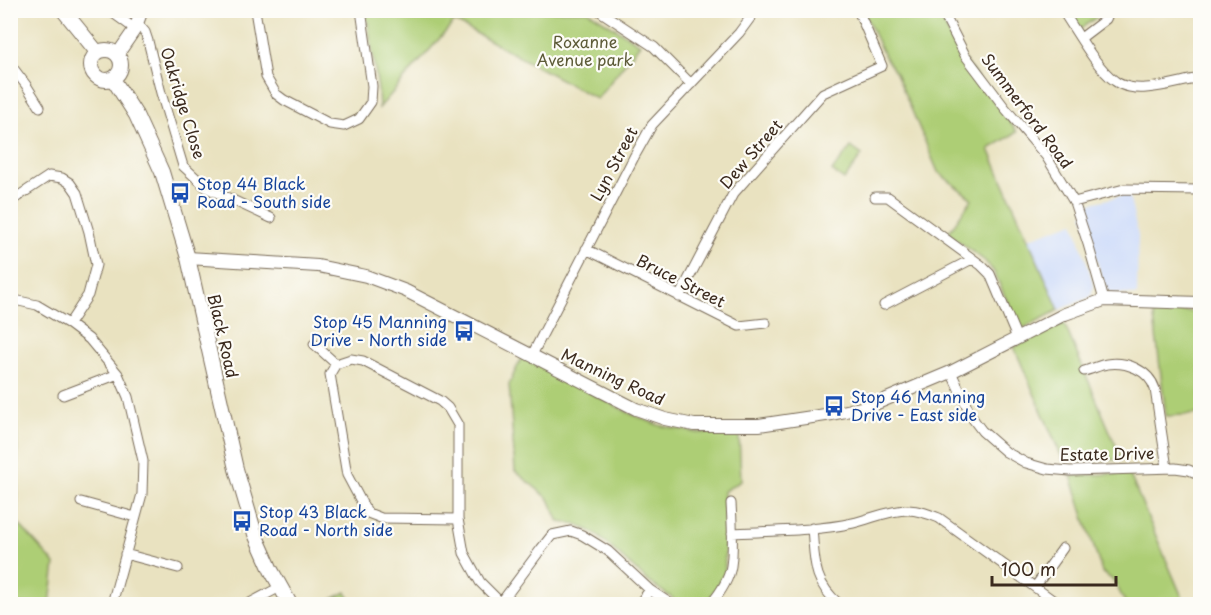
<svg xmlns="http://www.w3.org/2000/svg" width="1211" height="615" font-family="'Playpen Sans',sans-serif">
  <rect width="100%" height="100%" fill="#fdfcf7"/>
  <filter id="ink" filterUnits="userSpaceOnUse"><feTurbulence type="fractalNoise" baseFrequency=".0167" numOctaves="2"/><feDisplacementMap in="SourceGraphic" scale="12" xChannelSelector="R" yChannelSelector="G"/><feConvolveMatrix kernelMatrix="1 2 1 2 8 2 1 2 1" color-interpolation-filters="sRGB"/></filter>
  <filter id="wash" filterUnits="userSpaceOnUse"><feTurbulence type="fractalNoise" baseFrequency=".008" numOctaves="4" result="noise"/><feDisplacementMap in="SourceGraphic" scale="24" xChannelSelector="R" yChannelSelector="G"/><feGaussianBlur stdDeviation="1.35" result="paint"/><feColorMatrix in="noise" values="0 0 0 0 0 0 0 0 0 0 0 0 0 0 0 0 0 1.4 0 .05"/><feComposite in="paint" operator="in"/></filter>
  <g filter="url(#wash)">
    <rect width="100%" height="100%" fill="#e9e2c0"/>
    <path fill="#cddbfa" d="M1129,194l9,41 -1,60 -26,-2 -6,-5 -22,-73 5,-11z
      M1074,222l20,64 -4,11 -31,13 -31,-71z"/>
    <path fill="#adce75" stroke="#747c4a" stroke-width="1.5" d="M366,11h222l52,33 -43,55 -136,-74 -7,-3 -75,86 -1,-19z
      M863,11h73l25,44 56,77 -28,17 70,161 -39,20 -26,-58 -9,-11 -37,-28 24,-34 -34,-27 -42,-99 -11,-16z
      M1067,11h36l-2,3 -21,15z
      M851,147l11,8 -18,25 -12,-9z
      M1153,310l47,2v102l-34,2z
      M1064,323l58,137h-59l-49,-113z
      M522,357l111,58 25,10 39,8h42l2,48 -17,10 1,80 -9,18 -11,15h-24l-32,-22 -53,-48 -20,-10 -17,-2 -10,-23 -34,-28 -6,-87z
      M10,371l2,1c6,50 6,100 5,150l38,42 -5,40h-36l-3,-4z
      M1129,473l56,131h-59l-12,-23 -12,-9 -31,-96z
      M346,592l6,11 -3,1h-27z"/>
  </g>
  <g filter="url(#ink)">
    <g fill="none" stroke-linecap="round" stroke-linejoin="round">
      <g stroke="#786a57" stroke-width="11">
        <path id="minor" d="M109,10l26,19
          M255,10l11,67 10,17 8,6 46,24 14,2 15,-7 12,-17 1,-16 -11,-76
          M598,10l56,37 37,37
          M942,10l23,45 40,53 41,48 28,46 14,42 16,56
          M1062,10c13,19 35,59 53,71 8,6 21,8 31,7 18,-1 37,-7 54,-10
          M138,24l7,8 3,9 13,52 22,73 24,22 64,30
          M1081,38l25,-19 4,-9
          M10,64l16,21 14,22
          M875,197h13l93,68 9,9 27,64
          M1074,202l50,-13 76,1
          M10,208l4,-9 35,-23 13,2 8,5 7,10 12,39 7,33 -8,30 -19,29
          M586,249l153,77 27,-3
          M679,297l54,-103 90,-101 59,-27 -24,-56
          M10,299l27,6 32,19 20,15 29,35 10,23 15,64 -1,33 -30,110
          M884,305l88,-46
          M314,344l22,20
          M532,355l102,-198 18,-32 87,-92 17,-23
          M1084,371c8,-2 16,-6 23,-7 19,-3 42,6 48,25l12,79
          M951,372l22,47 9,12 24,21 20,11 21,6 23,2 105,-3 14,2 11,5
          M63,395l55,-21
          M81,502l54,15
          M458,519l-77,-1 -13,-5 -5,-8 -16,-30 -17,-101 6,-10 15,-5 12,2 77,40 8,7 10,17v94l6,34 16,29 21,21
          M812,528c3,32 0,53 27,76
          M732,533c39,-2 84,-2 121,-10 18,-4 36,-13 55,-13 11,0 21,4 31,8l119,86
          M125,554l53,14
          M1035,587l28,-39
          M248,604l32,-17
          M500,604l41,-55 11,-14 19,-4 11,4 26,16 42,39 21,14
          M639,604l11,-14
          M711,604c9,-11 18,-24 20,-38 3,-20 1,-43 0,-63"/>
      </g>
      <g stroke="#786a57" stroke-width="14">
        <path id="tertiary" d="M117,55l18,-26 7,-19
          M188,258l130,8 48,10 40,15 230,118 29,10 29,6h65l73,-11 38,-8 81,-34 114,-58 39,-14 96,3"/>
      </g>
      <g stroke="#786a57" stroke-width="16">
        <path id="secondary" d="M63,10l34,42
          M91 65a15 15 0 1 1 30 0a15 15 0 1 1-30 0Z
          M113,79l23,36 26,57 26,86 48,211 19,65 16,36 19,34"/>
      </g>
      <use href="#minor" stroke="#fff" stroke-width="9"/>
      <use href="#tertiary" stroke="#fff" stroke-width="12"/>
      <use href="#secondary" stroke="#fff" stroke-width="14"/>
    </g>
  </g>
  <defs>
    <g id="bus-bare" transform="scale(1.62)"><path d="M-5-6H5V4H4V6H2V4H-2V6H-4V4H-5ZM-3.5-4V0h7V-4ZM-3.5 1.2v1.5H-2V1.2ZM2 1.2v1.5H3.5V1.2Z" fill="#1a4fb4" stroke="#fdfcf7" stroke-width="2.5" paint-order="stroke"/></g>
  </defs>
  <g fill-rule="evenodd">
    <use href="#bus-bare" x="180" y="193"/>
    <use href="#bus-bare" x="464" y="331"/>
    <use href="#bus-bare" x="834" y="406"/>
    <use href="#bus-bare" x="242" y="521"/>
  </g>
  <g text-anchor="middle" stroke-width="4.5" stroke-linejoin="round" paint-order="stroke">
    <g font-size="16" fill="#5d5b38" stroke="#fdfcf7">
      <text x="585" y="48">Roxanne<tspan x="585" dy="18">Avenue park</tspan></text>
    </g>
    <g font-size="16" fill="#3b2a1e" stroke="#fdfcf7">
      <text transform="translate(183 103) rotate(73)" y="6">Oakridge Close</text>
      <text transform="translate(1027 111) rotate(53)" y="6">Summerford Road</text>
      <text transform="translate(751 154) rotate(-49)" y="6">Dew Street</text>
      <text transform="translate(614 164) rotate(-62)" y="6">Lyn Street</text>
      <text transform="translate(681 281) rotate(27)" y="6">Bruce Street</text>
      <text transform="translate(223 336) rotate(77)" y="6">Black Road</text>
      <text transform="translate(613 377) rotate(25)" y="6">Manning Road</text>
      <text transform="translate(1107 454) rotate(-1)" y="6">Estate Drive</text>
    </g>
    <g font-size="16" fill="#164399" stroke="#fdfcf7" text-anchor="start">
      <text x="197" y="190">Stop 44 Black<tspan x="197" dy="18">Road - South side</tspan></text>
      <text x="447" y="328" text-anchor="end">Stop 45 Manning<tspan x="447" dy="18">Drive - North side</tspan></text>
      <text x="851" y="403">Stop 46 Manning<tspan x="851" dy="18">Drive - East side</tspan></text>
      <text x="259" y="518">Stop 43 Black<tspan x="259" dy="18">Road - North side</tspan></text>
    </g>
  </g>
  <rect width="1211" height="615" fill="none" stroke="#fdfcf7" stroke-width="36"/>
  <path d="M992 576v9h124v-9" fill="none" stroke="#3b2a1e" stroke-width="3"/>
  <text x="1001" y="576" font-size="18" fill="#3b2a1e" stroke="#fdfcf7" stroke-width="4.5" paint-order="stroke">100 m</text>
</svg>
